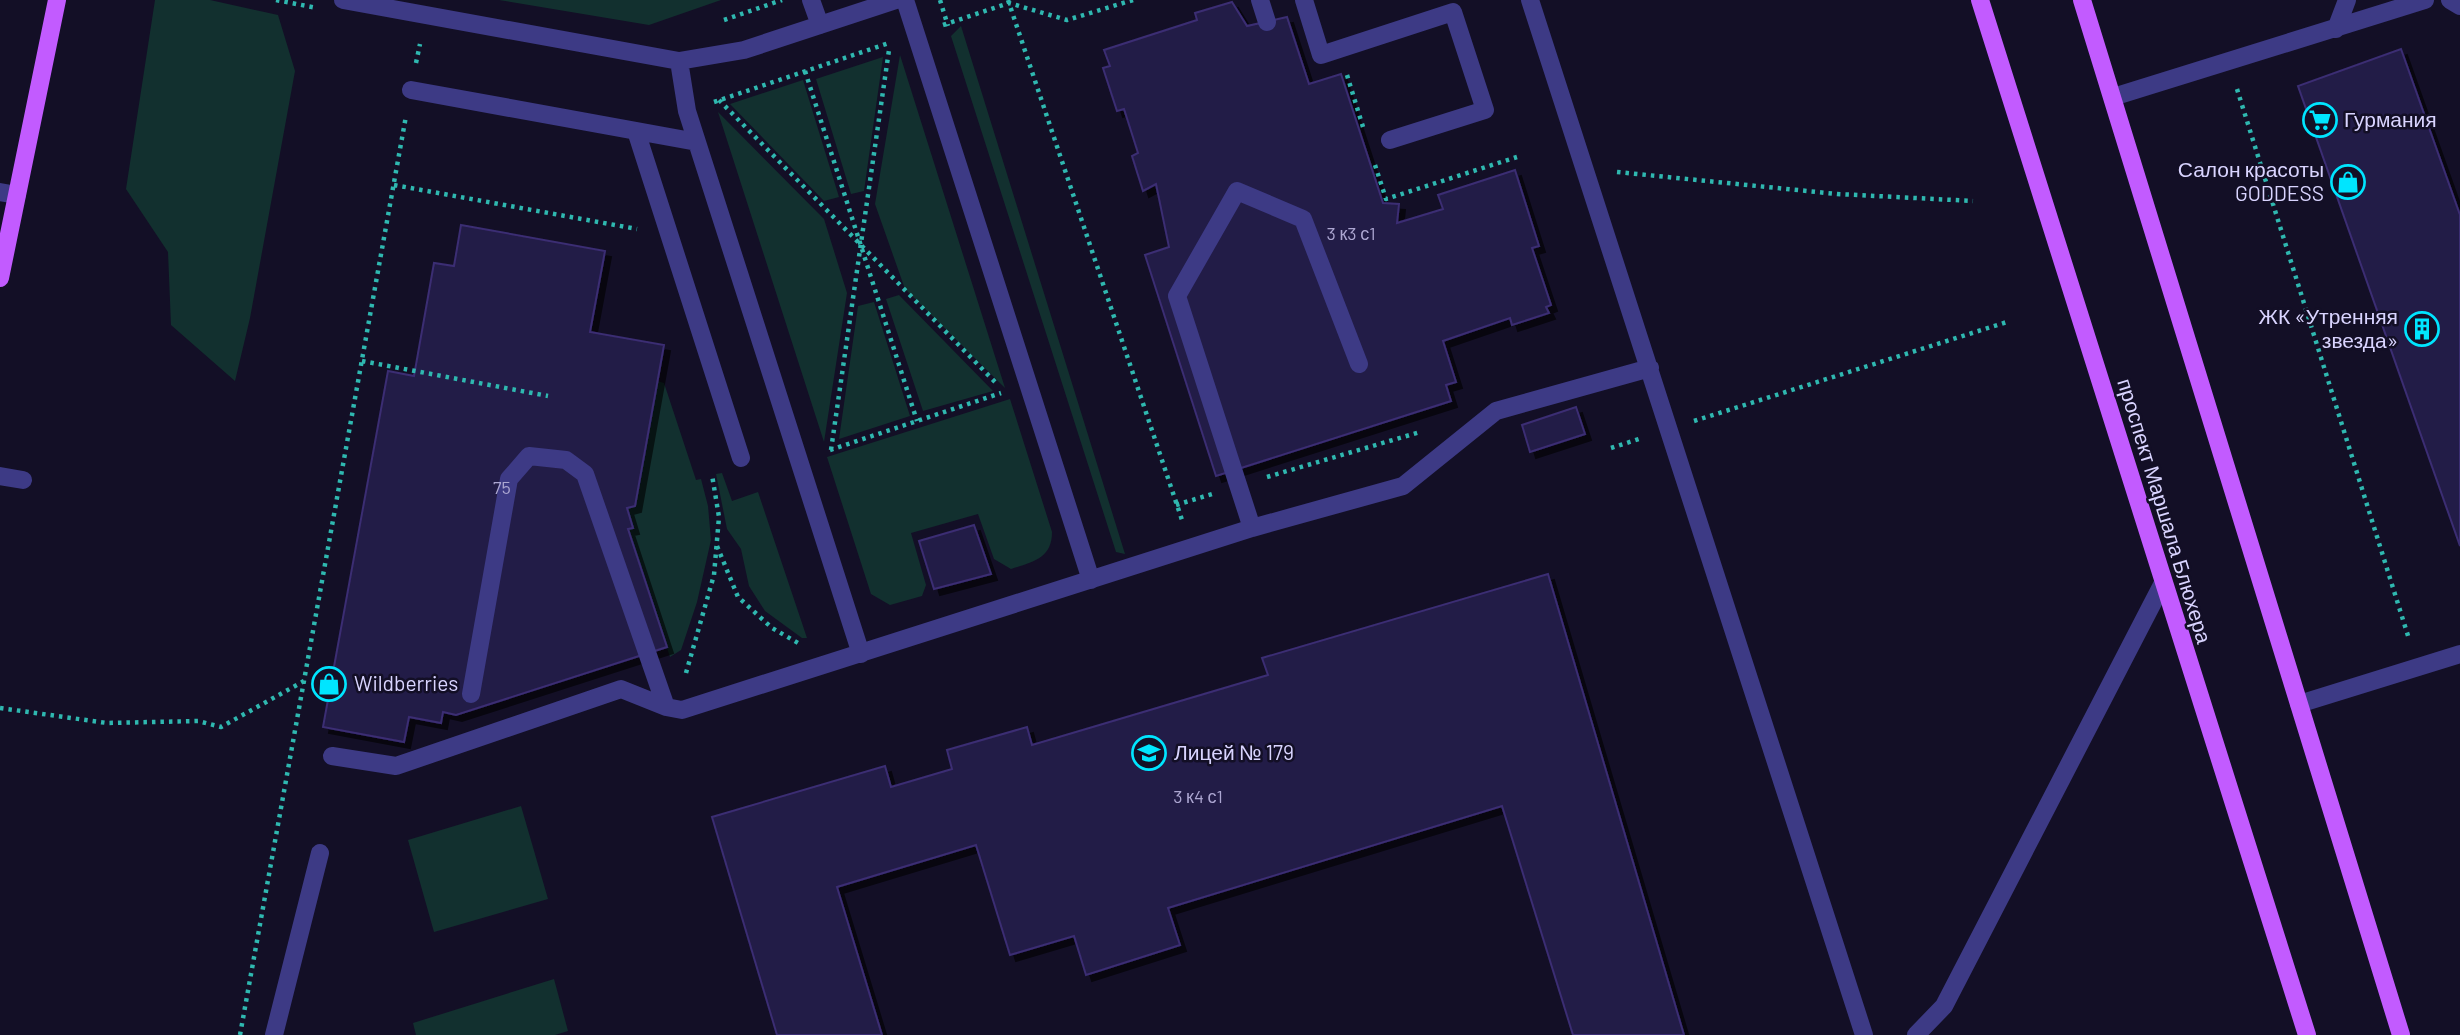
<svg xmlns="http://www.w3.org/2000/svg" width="2460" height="1035" font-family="Barlow,sans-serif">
  <defs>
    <filter id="shadow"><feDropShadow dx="6" dy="6" stdDeviation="0" flood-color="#0009"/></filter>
  </defs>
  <rect width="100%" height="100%" fill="#130f26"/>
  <path fill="#12302f" d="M155,0h55l68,15 17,56 -45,247 -15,63 -64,-56 -3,-73 -42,-63z
    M499,0h222l-72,25z
    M961,26l164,528 -9,-2 -165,-516z
    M900,55l105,333 -100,-99 -30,-85z
    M883,57l-19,134 -13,3 -35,-115z
    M803,80l36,117 -15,4 -94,-97z
    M718,112l106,107 23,74 -23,149z
    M899,295l94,96 -70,20 -37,-112z
    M874,302l36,114 -71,23 19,-133z
    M657,381l7,2 32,97 5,-1 7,27 3,34 -14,62 -16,48 -11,7 -42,-128 5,-2 -6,-19 8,-2z
    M1010,399l42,133c0,27 -20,30 -41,37l-17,-10 -16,-45 -67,19 15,52 -4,11 -32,9 -19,-11 -44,-137z
    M722,473l10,28 26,-9 49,146h-5l-37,-27 -16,-25 -8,-37 -14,-20 -11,-55z
    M521,806l27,93 -114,33 -26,-92z
    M554,979l14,52 -13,4h-139l-3,-12z"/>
  <path fill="#241b47" stroke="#3b2d73" stroke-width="2" filter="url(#shadow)" d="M1232,2l15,24 40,-9 22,67 32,-10 42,129 16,1 -2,19 46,-14 -5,-14 77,-25 24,76 -7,2 19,57 -5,2 3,6 -37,12 -2,-7 -67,23 13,41 -10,3 5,16 -235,75 -71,-221 24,-8 -13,-63 -13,7 -11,-35 6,-3 -14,-44 -7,2 -14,-43 7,-2 -6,-16 93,-30 -2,-7z
    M2401,49l59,166v331l-162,-460z
    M461,225l144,26 -15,81 74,13 -29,161 -8,2 6,20 -5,1 39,118 -211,68 -13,-3 -2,11 -32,-6 -5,25 -81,-15 65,-356 26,5 20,-113 20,3z
    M1576,407l9,27 -55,18 -8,-27z
    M974,525l17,49 -57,15 -15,-48z
    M1548,574l136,461h-111l-71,-229 -334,102 12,37 -94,30 -12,-39 -64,19 -34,-110 -139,42 45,148h-105l-65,-218 173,-51 6,21 61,-18 -5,-19 80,-23 5,18 236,-70 -6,-17z"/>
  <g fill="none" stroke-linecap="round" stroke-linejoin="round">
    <path stroke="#2fb8b0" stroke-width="4.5" stroke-dasharray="3.5 5" stroke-linecap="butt" d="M276,0l41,8
      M940,0l8,26
      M1008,0l174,520
      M724,20l58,-20
      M943,25l66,-22 58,17 66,-20
      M416,63l4,-19
      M805,71l112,350
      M1347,75l16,52
      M2237,89l172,550
      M719,100l276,282
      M714,102l175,-59
      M1375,165l11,34 131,-42
      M1617,172l220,22 136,7
      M394,185l243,44
      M362,361l186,35
      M1694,421l316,-100
      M1611,448l31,-10
      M830,450l171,-57
      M831,450l58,-400
      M1267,477l153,-45
      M1176,505l36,-11
      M717,546l21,51 34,31 26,15
      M686,673l28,-98 5,-58 -7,-42
      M0,708l107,15 91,-2 23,6 83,-46
      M240,1035l166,-919"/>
    <path stroke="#3d3a85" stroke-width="18" d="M343,0l336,61 65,-11 152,-50
      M811,0l9,25
      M905,0l186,580
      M1260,0l7,22
      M1304,0l17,55 132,-43 32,98 -95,30
      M1530,0l334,1035
      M2450,0l10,6
      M2336,29l11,-29
      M679,61l8,50 174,543
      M411,90l286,52
      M2113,97l312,-97
      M636,131l105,327
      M0,192l17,3
      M0,476l23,4
      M1252,528l-75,-232 60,-105 66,28 56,145
      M471,694l38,-215 20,-23 37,4 19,14 81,233
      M2299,704l161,-50
      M332,756l64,10 225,-77 45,18 16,3 570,-182 151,-42 93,-75 154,-43
      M274,1035l46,-182
      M1916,1035l28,-29 219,-423"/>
    <path stroke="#c25bff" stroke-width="18" d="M1980,0l327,1035
      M2082,0l319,1035
      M0,278l57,-278"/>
  </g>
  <defs>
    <g id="supermarket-ring" transform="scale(1.75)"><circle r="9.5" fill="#130f26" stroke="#00e5ff" stroke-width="1.5"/><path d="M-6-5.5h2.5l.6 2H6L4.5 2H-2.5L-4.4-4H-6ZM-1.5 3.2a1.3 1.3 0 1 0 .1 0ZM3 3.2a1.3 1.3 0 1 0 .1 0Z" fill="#00e5ff"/></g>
    <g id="shop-ring" transform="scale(1.75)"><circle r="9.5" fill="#130f26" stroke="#00e5ff" stroke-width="1.5"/><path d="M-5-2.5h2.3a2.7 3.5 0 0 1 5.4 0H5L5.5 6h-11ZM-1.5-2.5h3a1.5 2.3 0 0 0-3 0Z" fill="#00e5ff"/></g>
    <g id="building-ring" transform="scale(1.75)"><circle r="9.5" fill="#130f26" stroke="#00e5ff" stroke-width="1.5"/><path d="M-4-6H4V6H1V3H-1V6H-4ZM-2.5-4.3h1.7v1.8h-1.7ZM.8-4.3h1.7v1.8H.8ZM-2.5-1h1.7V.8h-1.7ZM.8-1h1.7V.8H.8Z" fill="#00e5ff"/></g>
    <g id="school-ring" transform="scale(1.75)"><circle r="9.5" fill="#130f26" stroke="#00e5ff" stroke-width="1.5"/><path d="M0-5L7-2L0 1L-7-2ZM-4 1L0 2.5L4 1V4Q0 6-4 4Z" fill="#00e5ff"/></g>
  </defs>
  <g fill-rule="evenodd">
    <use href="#supermarket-ring" x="2320" y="120"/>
    <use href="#shop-ring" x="2348" y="182"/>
    <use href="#building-ring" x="2422" y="329"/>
    <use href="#shop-ring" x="329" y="684"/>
    <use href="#school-ring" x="1149" y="753"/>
  </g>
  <g text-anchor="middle" stroke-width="5" stroke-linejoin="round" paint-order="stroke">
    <g font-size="18" fill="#aca6d1">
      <text x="1351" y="240">3 к3 с1</text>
      <text x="502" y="494">75</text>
      <text x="1198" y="803">3 к4 с1</text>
    </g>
    <g font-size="21" fill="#d9d4ff" stroke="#130f26" text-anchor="start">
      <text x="2344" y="127">Гурмания</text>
      <text x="2324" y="177" text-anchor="end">Салон красоты<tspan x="2324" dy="24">GODDESS</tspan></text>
      <text x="2398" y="324" text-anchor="end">ЖК «Утренняя<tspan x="2398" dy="24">звезда»</tspan></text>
      <text x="354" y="691">Wildberries</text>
      <text x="1174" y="760">Лицей № 179</text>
    </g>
    <g font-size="21" fill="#d9d4ff" stroke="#130f26">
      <text transform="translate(2164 511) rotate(73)" y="7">проспект Маршала Блюхера</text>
    </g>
  </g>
</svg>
